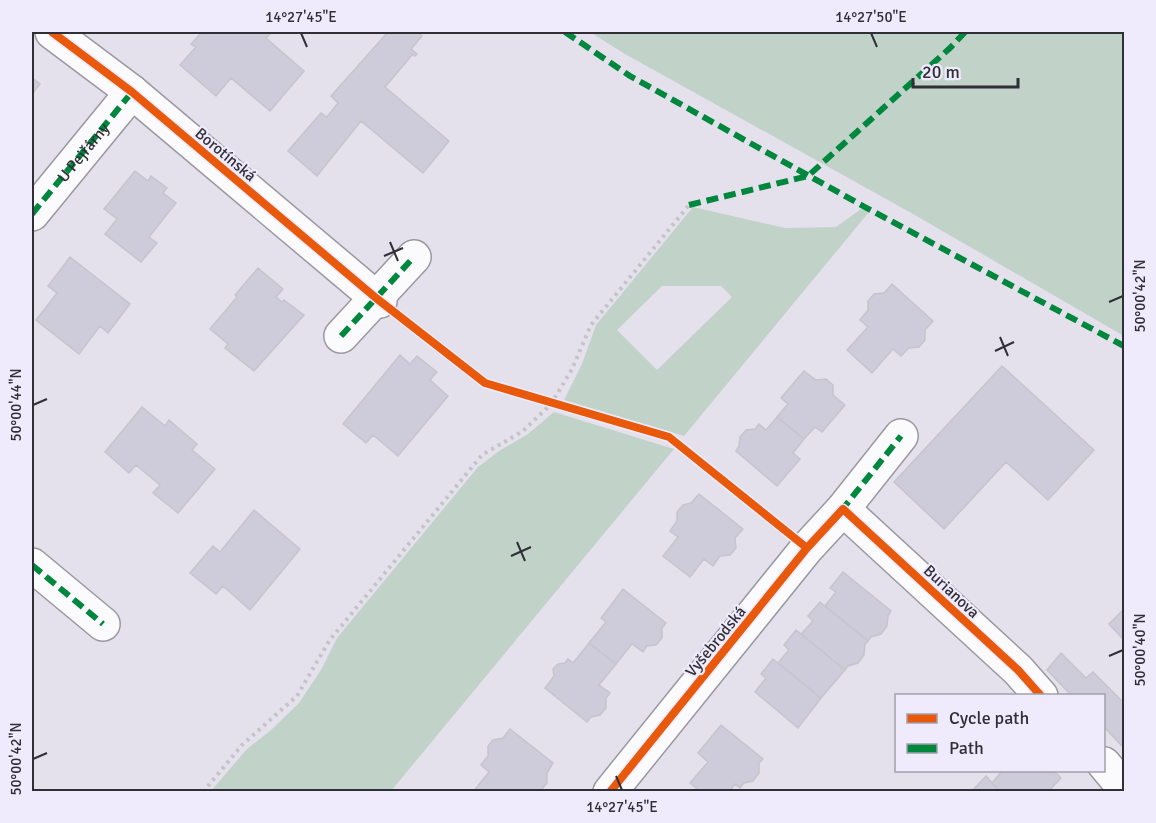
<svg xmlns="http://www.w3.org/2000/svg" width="1156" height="823" font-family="Signika,sans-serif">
  <rect width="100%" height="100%" fill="#e4e1ec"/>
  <path fill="#c1d2c9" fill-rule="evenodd" d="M590,32h534v304l-211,-122 -288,-160z
    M693,207l92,21 51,-1 28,-20 5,5 -185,224 -120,-36 18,-36 14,-39zM662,286h59l11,11 -75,73 -40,-40z
    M554,412l120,37 -283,342h-180l36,-42 23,-18 29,-28 22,-33 16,-32 141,-171 21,-16 29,-17z"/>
  <path fill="#cecbda" stroke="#c6c4cc" stroke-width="1.5" d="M202,32h70l-6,6 38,33 -34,40 -39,-33 -15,18 -36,-31 16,-18 -5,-3z
    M388,32h29l5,4 -11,13 6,5 -2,2 -2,-2 -28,33 64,54 -26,32 -62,-52 -44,55 -29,-25 33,-38 6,4 11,-14 -7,-7z
    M32,78l8,6 -8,10z
    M135,171l13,10 3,-5 16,12 -4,5 13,10 -27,34 8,6 -16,19 -36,-28 12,-15 -13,-10z
    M70,257l60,47 -22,29 -8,-7 -21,28 -43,-34 21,-27 -9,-7z
    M258,268l25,21 -7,8 6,5 2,-2 20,15 -50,56 -29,-23 3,-4 -18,-15 27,-32 -2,-2z
    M892,284l41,37 -8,9v10l-6,7 -10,1 -8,8 -8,-7 -21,24 -25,-23 21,-23 -8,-7 8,-10v-9l6,-7 10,-1z
    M400,355l10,9 7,-8 20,16 -7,8 18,16 -50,60 -25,-21 -7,8 -23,-19z
    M1002,366l92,84 -46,50 -42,-38 -62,67 -50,-47z
    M804,371l12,9 10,-1 7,6v10l12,10 -23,27 -7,-5 -11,12 -27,-22 11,-13 -7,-6z
    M142,407l23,19 4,-6 28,24 -5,6 23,19 -37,44 -25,-20 7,-8 -24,-20 -7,8 -24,-21z
    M777,417l27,22 -11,14 7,6 -23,27 -41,-35 3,-5 1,-9 6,-7 9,-1 4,-5 7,6z
    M699,494l44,35 -8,9 1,10 -6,7 -10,1 -7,10 -9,-7 -14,18 -27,-21 15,-19 -8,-6 7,-10v-9l6,-7 8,-2z
    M254,510l46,39 -50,61 -27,-24 -7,8 -26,-21 23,-27 7,6z
    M843,572l48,39 -3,5 -1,10 -6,8 -10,3 -3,4 -43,-35 11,-14 -6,-4z
    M623,589l43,34 -4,5v10l-6,7 -9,1 -4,6 -11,-8 -16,20 -27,-21 17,-21 -5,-4z
    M820,602l48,39 -3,3 -1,11 -6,8 -10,3 -3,4 -44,-36 12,-13 -5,-5z
    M1124,609v31l-15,-16z
    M796,630l49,40 -24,28 -43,-35 11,-13 -5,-5z
    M589,643l27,21 -17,21 11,8 -4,5v10l-6,7 -9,2 -4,5 -42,-34 9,-12 -1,-7 5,-5 7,-1 3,-4 5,4z
    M1061,653l25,25 7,-6 31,31v45l-20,-21v-31h-32l-25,-26z
    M773,659l48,39 -23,30 -43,-36 11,-14 -5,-4z
    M721,725l42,34 -4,4v10l-6,8 -9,2 -4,5 -5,-4 -6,8h-28l-11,-9 18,-21 -10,-9z
    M510,729l43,34 -6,10v10l-6,7 -10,2h-58l16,-20 -8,-7 7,-9v-10l5,-6 10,-2z
    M1003,770h50l8,8 -13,14h-48l-8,-9z
    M986,776l14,16h-29z"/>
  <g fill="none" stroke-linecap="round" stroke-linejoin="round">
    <g stroke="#9a98a0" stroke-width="36">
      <g id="minor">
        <path d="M52,32l80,60 248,209"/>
        <path id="s1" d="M32,214l100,-122"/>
        <path d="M341,336l73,-79"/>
        <path d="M843,509l175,161 23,26"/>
        <path d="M32,565l71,59"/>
        <path d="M1104,764l20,24"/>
        <path d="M610,792l197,-244 36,-39 58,-73"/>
      </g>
    </g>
    <path stroke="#c4c3c6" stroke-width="4" stroke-dasharray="3 4.5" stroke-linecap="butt" d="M405,321l80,62 184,54 111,90
      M203,792l39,-47 55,-49 32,-55 153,-186 41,-24 28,-27 21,-35 19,-44 98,-120"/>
    <use href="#minor" stroke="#fbfafc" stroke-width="33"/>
    <path stroke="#00873e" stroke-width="6" stroke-dasharray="12 6" stroke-linecap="butt" d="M565,32l65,44 233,130 261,140
      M689,205l119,-29 142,-128 15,-16
      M32,214l100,-122
      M341,336l73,-79
      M841,511l60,-75
      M32,565l71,59"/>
    <g stroke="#efebfd" stroke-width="11">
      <path id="cycleway" d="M52,32l80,60 244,206 109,85 184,54 138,111
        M610,792l197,-244 36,-39 175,161 23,26"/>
    </g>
    <use href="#cycleway" stroke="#e8590c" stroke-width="8"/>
  </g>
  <path fill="none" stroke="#302f36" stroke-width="2" d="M301,33l6,14M871,33l6,14M390,242l8,19M384,256l19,-8M1109,302l14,-6M1000,337l8,19M995,351l19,-9M33,405l14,-6M517,542l8,19M511,556l20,-9M1109,656l14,-6M33,759l14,-6M616,776l6,14"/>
  <g text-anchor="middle" stroke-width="4.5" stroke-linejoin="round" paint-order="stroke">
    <g font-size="16" fill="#302f36" stroke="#efebfd">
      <text dy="6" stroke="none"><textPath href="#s1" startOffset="80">U Pejřárny</textPath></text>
      <text transform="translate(226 154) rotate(40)" y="6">Borotínská</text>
      <text transform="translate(952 591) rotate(43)" y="6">Burianova</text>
      <text transform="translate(715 641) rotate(-51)" y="6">Vyšebrodská</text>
    </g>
  </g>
  <rect width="1156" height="823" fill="none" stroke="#efebfd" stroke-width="66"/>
  <rect x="895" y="694" width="210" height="78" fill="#efebfd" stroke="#a3a0ad" stroke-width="1.5"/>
  <rect x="907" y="714" width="30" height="9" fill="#e8590c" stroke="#a3a0ad" stroke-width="1.5"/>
  <text x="949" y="724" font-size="18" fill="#302f36">Cycle path</text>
  <rect x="907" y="744" width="30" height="9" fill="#00873e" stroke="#a3a0ad" stroke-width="1.5"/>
  <text x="949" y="754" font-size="18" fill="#302f36">Path</text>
  <path d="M913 78v9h105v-9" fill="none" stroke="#302f36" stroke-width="3"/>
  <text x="922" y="78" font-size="18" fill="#302f36" stroke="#efebfd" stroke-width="4.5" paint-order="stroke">20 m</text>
  <rect x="33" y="33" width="1090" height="757" fill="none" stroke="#302f36" stroke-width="2"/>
  <g font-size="15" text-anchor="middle" fill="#302f36">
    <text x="301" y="22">14°27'45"E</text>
    <text x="871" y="22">14°27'50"E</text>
    <text transform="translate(1140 296) rotate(-90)" y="5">50°00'42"N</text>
    <text transform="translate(16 405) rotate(-90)" y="5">50°00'44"N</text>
    <text transform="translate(1140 650) rotate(-90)" y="5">50°00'40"N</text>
    <text transform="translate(16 759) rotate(-90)" y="5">50°00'42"N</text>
    <text x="622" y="812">14°27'45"E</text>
  </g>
</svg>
